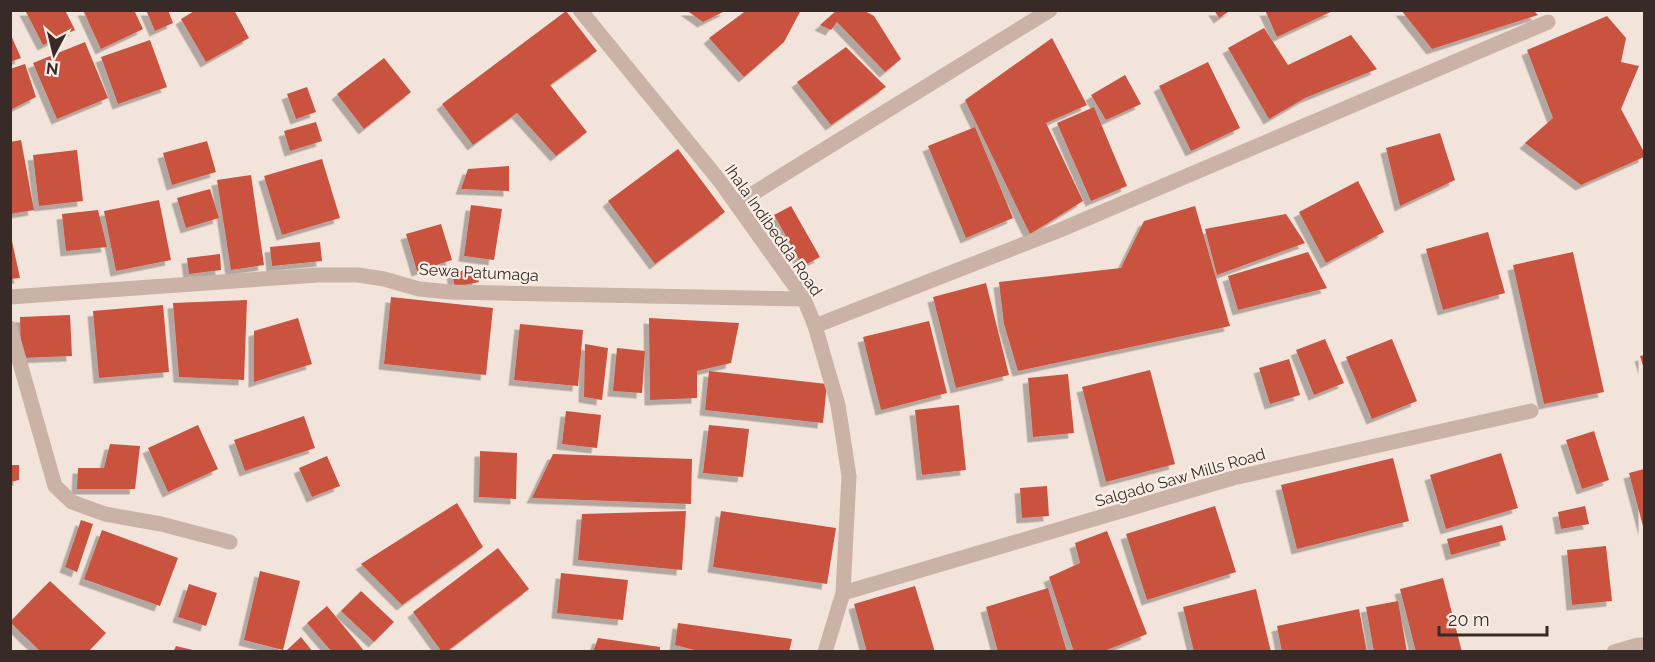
<svg xmlns="http://www.w3.org/2000/svg" width="1655" height="662" font-family="Raleway,sans-serif">
  <defs>
    <filter id="shadow"><feDropShadow dx="-5.5" dy="5.5" stdDeviation="0" flood-color="#0004"/></filter>
  </defs>
  <rect width="100%" height="100%" fill="#f2e4da"/>
  <path fill="#ca5241" filter="url(#shadow)" d="M25,10h40l10,20 -32,15z
    M83,10h51l9,19 -42,20z
    M146,10h22l5,13 -18,8z
    M196,10h38l15,28 -43,24 -25,-43z
    M686,10h41l-24,12z
    M747,10h54l-17,32 -40,35 -35,-39z
    M837,10h26l11,6 27,43 -16,13 -48,-50 -6,8 -11,-5z
    M1214,10h17l-12,8z
    M1265,10h70l-58,27z
    M1401,10h132l5,5 -106,34z
    M566,11l31,40 -47,34 37,47 -31,24 -39,-43 -44,32 -31,-41z
    M1607,16l19,22 -5,24 18,4 -18,43 23,43v5l-63,28 -56,-42 28,-25 -26,-68z
    M1264,28l24,37 63,-30 26,34 -72,29 -36,21 -41,-71z
    M10,33l11,25 -11,4z
    M1052,38l35,67 -41,18 37,78 -53,33 -65,-134z
    M150,40l17,47 -49,17 -17,-47z
    M85,42l23,56 -51,21 -24,-56z
    M846,47l40,40 -55,38 -34,-43z
    M384,58l27,34 -47,37 -27,-35z
    M1208,62l32,66 -49,23 -32,-65z
    M25,64l11,33 -26,13v-41z
    M1125,75l16,29 -35,16 -15,-25z
    M307,87l9,25 -20,7 -9,-25z
    M1094,107l33,79 -36,15 -34,-78z
    M316,122l6,19 -32,10 -6,-20z
    M975,127l38,91 -47,20 -38,-92z
    M1440,133l15,47 -55,26 -14,-58z
    M21,140l13,70 -24,4v-72z
    M207,141l9,31 -44,13 -9,-32z
    M678,149l47,63 -70,52 -47,-63z
    M77,150l6,51 -44,5 -6,-51z
    M322,159l18,59 -58,17 -18,-59z
    M509,166v25l-48,-2 7,-20z
    M251,175l13,90 -33,5 -14,-90z
    M1358,181l26,51 -58,31 -27,-51z
    M210,189l9,29 -33,10 -9,-30z
    M159,200l12,60 -55,11 -12,-60z
    M471,205l31,4 -8,51 -30,-4z
    M791,206l29,51 -17,9 -29,-51z
    M1195,206l35,120 -212,45 -14,-47 -5,-42 122,-14 23,-47z
    M98,210l9,37 -41,4 -4,-37z
    M1286,214l19,29 -88,32 -12,-46z
    M441,224l11,36 -35,11 -11,-37z
    M10,232l10,46 -10,1z
    M1488,232l17,61 -62,17 -17,-61z
    M320,242l2,19 -50,5 -2,-19z
    M1308,252l19,36 -89,22 -10,-34z
    M1573,252l31,140 -60,12 -31,-139z
    M220,254l1,16 -32,4 -2,-16z
    M475,268l4,14 -24,5 -3,-14z
    M986,283l23,92 -53,13 -23,-91z
    M391,297l102,11 -7,67 -102,-11z
    M247,300l-3,80 -65,-3 -6,-74z
    M163,305l6,67 -70,6 -6,-67z
    M70,315l2,41 -51,2 -1,-41z
    M298,318l14,46 -58,18v-51z
    M649,318l90,5 -8,40 -34,8v27l-47,2z
    M929,321l18,72 -66,17 -18,-73z
    M520,324l63,6 -5,56 -64,-6z
    M1325,339l19,44 -30,12 -18,-45z
    M1392,339l25,62 -45,18 -26,-62z
    M585,344l23,4 -6,52 -18,-3z
    M617,348l28,3 -3,42 -29,-2z
    M1644,355v14l-4,-13z
    M1289,359l11,36 -30,9 -11,-36z
    M1150,370l25,94 -69,18 -24,-95z
    M709,371l118,13 -4,39 -118,-13z
    M1068,374l6,59 -41,4 -5,-59z
    M959,405l7,65 -44,5 -7,-65z
    M566,411l35,4 -4,33 -35,-4z
    M304,416l11,32 -70,23 -11,-31z
    M198,425l20,44 -50,23 -20,-44z
    M709,425l40,4 -6,48 -40,-4z
    M1594,431l15,49 -27,9 -16,-49z
    M110,444l30,2 -5,43h-58l1,-21h26z
    M480,451l37,2 -1,46 -37,-2z
    M1501,453l17,55 -72,21 -16,-54z
    M553,454l139,5 -1,45 -159,-6z
    M327,456l13,30 -28,11 -13,-29z
    M1393,458l16,63 -112,28 -16,-64z
    M10,465h9v15l-9,2z
    M1644,469v61l-15,-57z
    M1047,486l2,30 -27,2 -2,-30z
    M457,503l26,44 -81,58 -41,-41z
    M1215,506l21,66 -89,28 -21,-66z
    M1585,506l4,18 -28,5 -3,-17z
    M686,511l-4,59 -104,-10 4,-46z
    M721,511l115,17 -9,56 -114,-17z
    M81,520l12,4 -16,48 -12,-5z
    M1502,525l4,15 -55,15 -4,-16z
    M102,530l76,28 -18,48 -76,-27z
    M1107,531l40,103 -45,18h-28l-25,-75 31,-14 -5,-20z
    M1606,546l6,55 -40,4 -5,-55z
    M498,548l31,41 -83,63h-4l-29,-40z
    M260,571l40,10 -17,69 -39,-10z
    M561,573l67,7 -5,40 -66,-7z
    M1443,578l19,74h-46l-16,-63z
    M50,581l56,52 -18,19h-47l-31,-30z
    M189,584l28,9 -11,33 -28,-9z
    M915,586l20,66h-68l-13,-48z
    M1048,588l19,64h-69l-12,-45z
    M1256,589l15,63h-77l-11,-45z
    M361,591l33,31 -20,20 -33,-31z
    M1398,601l9,51h-33l-8,-45z
    M327,606l38,46h-33l-25,-29z
    M1359,609l8,43h-85l-5,-26z
    M678,623l114,16 -3,13h-87l-27,-7z
    M301,637l12,15h-28z
    M598,638l62,9v5h-67z
    M176,646l21,5v1h-24z"/>
  <g fill="none" stroke-linecap="round" stroke-linejoin="round">
    <path stroke="#cbb2a6" stroke-width="15" d="M580,10l139,170 85,119 11,27 23,79 11,71 -6,117 -18,59
      M736,204l314,-194
      M10,297l308,-22h40l26,4 35,10 31,3 354,7
      M815,326l245,-96 488,-208
      M10,328l45,158 17,16 33,12 56,10 69,18
      M843,593l390,-115 298,-67
      M1614,652l24,-7h6"/>
  </g>
  <g text-anchor="middle" stroke-width="4.5" stroke-linejoin="round" paint-order="stroke">
    <g font-size="16" fill="#372a27" stroke="#faefe7">
      <text transform="translate(774 230) rotate(55)" y="6">Ihala Indibedda Road</text>
      <text transform="translate(479 272) rotate(3)" y="6">Sewa Patumaga</text>
      <text transform="translate(1180 477) rotate(-16)" y="6">Salgado Saw Mills Road</text>
    </g>
  </g>
  <rect width="1655" height="662" fill="none" stroke="#372a27" stroke-width="24"/>
  <g transform="translate(54 54) rotate(187)" stroke="#faefe7" stroke-width="4.5" paint-order="stroke">
  <path d="M0-4.5L10 22L0 15L-10 22Z" fill="#372a27"/>
  <text y="-9" font-size="16" font-weight="bold" text-anchor="middle" fill="#372a27">N</text>
  </g>
  <path d="M1439 626v9h108v-9" fill="none" stroke="#372a27" stroke-width="3"/>
  <text x="1448" y="626" font-size="18" fill="#372a27" stroke="#faefe7" stroke-width="4.5" paint-order="stroke">20 m</text>
</svg>
